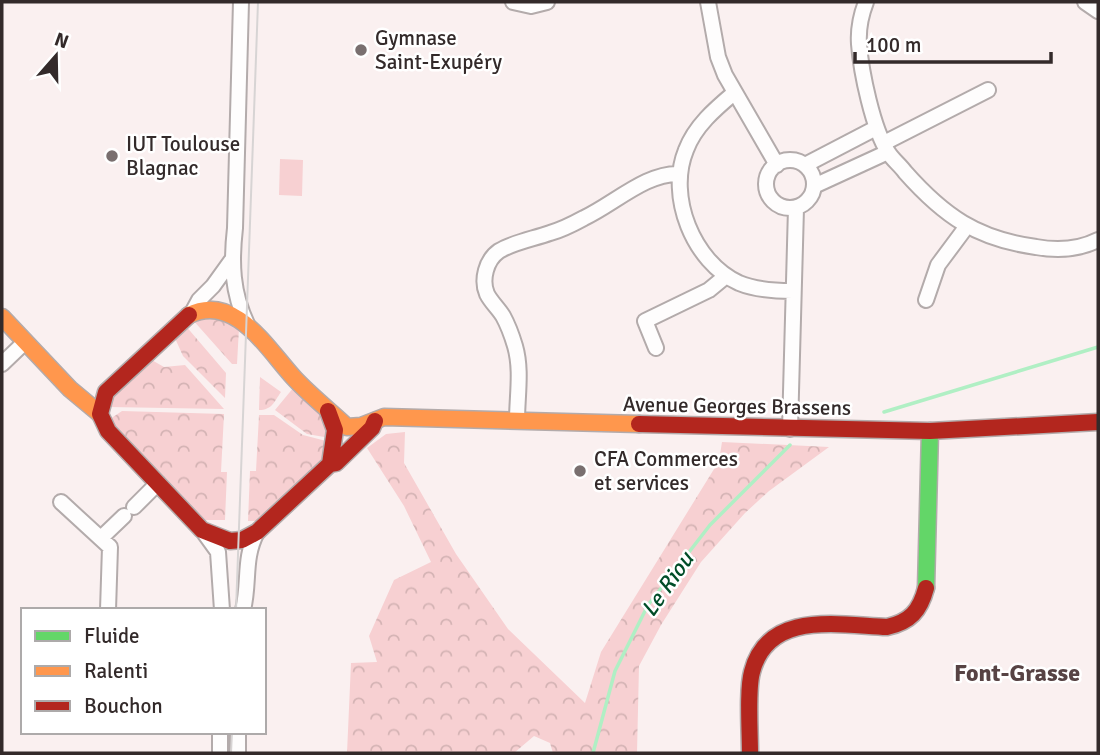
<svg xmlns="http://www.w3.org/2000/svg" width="1100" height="755" font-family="Signika,sans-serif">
  <defs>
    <pattern id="forest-crowns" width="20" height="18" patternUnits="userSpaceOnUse" patternTransform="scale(1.75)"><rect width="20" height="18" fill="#f7d0d2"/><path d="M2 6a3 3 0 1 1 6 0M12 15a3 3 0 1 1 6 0" fill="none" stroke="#d4b3b4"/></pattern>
  </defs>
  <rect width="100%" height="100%" fill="#faf0f0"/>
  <path fill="url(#forest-crowns)" d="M213,315l26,13 -2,36h-5l-40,-45z
    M185,325l41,48 -1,25 -42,-42 -9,-20z
    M150,359l14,8 21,-2 39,44 -116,-2 2,-8z
    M260,377l21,15c-7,10 -9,18 -22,18z
    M294,387l27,27 9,24 -23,-4 -32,-24z
    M122,411l102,3 -3,58h6l-2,48h-24l-91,-101z
    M259,415h15l29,20 27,7 -1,10 -68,69h-13l2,-50h6z
    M405,432l-1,31 52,91 52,75 77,74 16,-51 118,-191 3,-19 107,5 -60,44 -24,22 -44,49 -40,63 -22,41 -2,87h-84l-3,-10 -16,-7 -20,17h-167l4,-90 26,-1 -8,-26 25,-56 37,-18 -27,-56 -37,-58 19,-14z"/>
  <path fill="#f7d0d2" d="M280,159l23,1 -1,36 -23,-1z"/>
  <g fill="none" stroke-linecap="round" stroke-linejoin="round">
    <path stroke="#b0efc4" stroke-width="3.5" d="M884,412l214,-65
      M593,753l22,-82 33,-66 62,-80 80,-80"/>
    <g stroke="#b3abab" stroke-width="18">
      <path id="street" d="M241,2l-6,226c-4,35 -3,64 12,96
        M513,2l18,4 16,-4
        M708,2l10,55 7,18 52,90
        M866,2c-5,13 -8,28 -7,42 2,28 14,85 29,108 4,7 12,13 17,20 39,44 72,67 131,75 22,4 42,3 62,-7
        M1085,2l13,9
        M734,93c-19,16 -39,33 -48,57 -19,46 7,112 53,133 17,7 35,8 53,8
        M884,143l104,-53
        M766 184a24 24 0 1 1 48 0a24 24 0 1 1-48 0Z
        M805,165l71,-37
        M814,186l74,-34
        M926,300l12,-35 29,-39
        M193,311l6,-11 14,-14 18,-25
        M656,348l-11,-27 64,-31 17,-14
        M2,364l23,-22
        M517,421c0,-25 5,-51 -2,-75 -3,-10 -7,-21 -12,-30 -5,-8 -12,-14 -16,-22 -6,-14 -1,-34 12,-43 15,-9 34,-12 51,-18 11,-3 23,-9 34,-15 30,-14 63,-46 96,-44
        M790,429l6,-221
        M61,502l49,45 -2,63
        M134,507l24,-24
        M205,534l13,18 4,58
        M101,538l23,-22
        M243,610c7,-29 0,-51 14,-78
        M220,753v-21
        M238,753v-21"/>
    </g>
    <g stroke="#b3abab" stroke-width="19">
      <path id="fast" d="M926,588l4,-157"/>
    </g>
    <g stroke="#b3abab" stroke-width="19">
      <path id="slow" d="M189,315c46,-23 79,35 106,64 16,17 35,32 52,48l14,-1 23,-9 255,7
        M2,317l68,72 30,25"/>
    </g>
    <g stroke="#b3abab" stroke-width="19">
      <path id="jam" d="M189,315l-83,77 -6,22 8,17 94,99 28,11 12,-1 15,-8 73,-68 6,-1 36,-35 3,-7
        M328,411l7,19 -5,34
        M639,424l291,7 168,-9
        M750,753c0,-21 -3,-63 2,-81 16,-62 86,-47 135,-45 23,-5 33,-16 39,-39"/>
    </g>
    <use href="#street" stroke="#fefdfd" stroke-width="14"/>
    <use href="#fast" stroke="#63d668" stroke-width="16"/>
    <use href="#slow" stroke="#ff974d" stroke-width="16"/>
    <use href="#jam" stroke="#b3261e" stroke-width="16"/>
    <path stroke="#d7d4d4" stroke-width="2" d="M236,610l22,-608
      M231,753l1,-21"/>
  </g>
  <g fill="#796f6f" stroke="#fff" stroke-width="2.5">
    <circle cx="361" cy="50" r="7"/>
    <circle cx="112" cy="156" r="7"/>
    <circle cx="580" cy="471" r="7"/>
  </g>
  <g text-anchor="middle" stroke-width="5" stroke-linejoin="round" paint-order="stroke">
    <g font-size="21" fill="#332a2a" stroke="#fff" text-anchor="start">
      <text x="375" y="45">Gymnase<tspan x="375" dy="24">Saint-Exupéry</tspan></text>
      <text x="126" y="151">IUT Toulouse<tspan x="126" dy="24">Blagnac</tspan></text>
      <text x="594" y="466">CFA Commerces<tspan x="594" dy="24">et services</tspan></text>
    </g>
    <g font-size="21" fill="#332a2a" stroke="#fff">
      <text transform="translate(737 406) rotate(1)" y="7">Avenue Georges Brassens</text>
    </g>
    <g font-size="23" font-style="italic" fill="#004d28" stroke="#fff">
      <text transform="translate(667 584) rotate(-55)" y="8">Le Riou</text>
    </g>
    <g font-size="24" font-weight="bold" fill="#574344" stroke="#fff">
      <text x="1017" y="681">Font-Grasse</text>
    </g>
  </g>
  <rect width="1100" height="755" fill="none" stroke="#332a2a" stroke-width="7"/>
  <rect x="21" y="608" width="245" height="126" fill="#ffffff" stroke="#adaaaa" stroke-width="2"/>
  <rect x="35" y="631" width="35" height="10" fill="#63d668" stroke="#adaaaa" stroke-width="2"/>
  <text x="84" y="643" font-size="21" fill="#332a2a">Fluide</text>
  <rect x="35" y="666" width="35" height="10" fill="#ff974d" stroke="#adaaaa" stroke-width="2"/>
  <text x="84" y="678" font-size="21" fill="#332a2a">Ralenti</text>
  <rect x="35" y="701" width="35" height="10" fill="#b3261e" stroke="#adaaaa" stroke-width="2"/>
  <text x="84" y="713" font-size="21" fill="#332a2a">Bouchon</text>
  <g transform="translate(56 56) rotate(20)" stroke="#ffffff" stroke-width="5" paint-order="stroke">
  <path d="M0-5L12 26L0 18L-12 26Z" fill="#332a2a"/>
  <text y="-10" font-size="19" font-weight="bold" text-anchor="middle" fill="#332a2a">N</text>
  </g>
  <path d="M855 52v10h196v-10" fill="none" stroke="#332a2a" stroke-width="3.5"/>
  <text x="866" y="52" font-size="21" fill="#332a2a" stroke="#ffffff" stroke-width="5" paint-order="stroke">100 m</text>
</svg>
